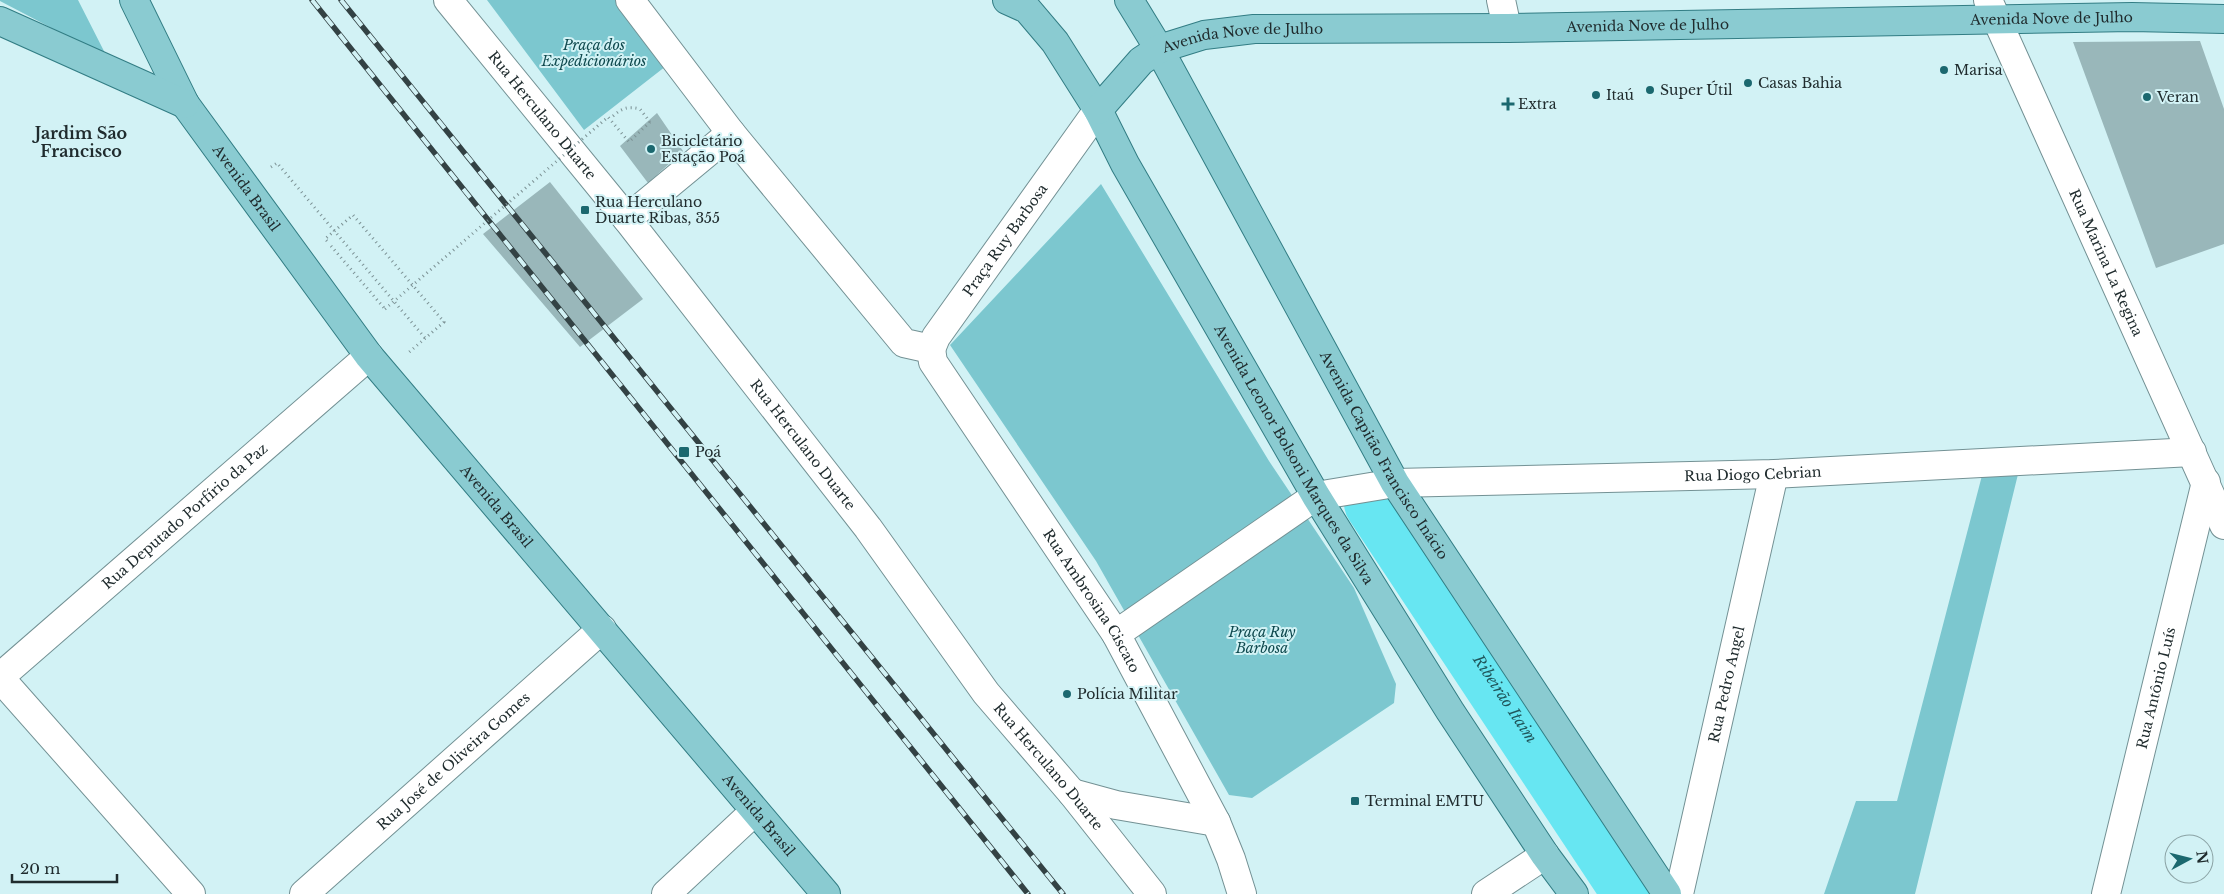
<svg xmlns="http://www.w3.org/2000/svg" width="2224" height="894" font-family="'Libre Baskerville',serif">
  <rect width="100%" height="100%" fill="#d2f2f5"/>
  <path fill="#7cc7cf" d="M0,0h78l29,57 -107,-56z
    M487,0h157l40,52 -100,78z
    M1101,184l168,277 85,127 42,96 -2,19 -142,95 -23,-3 -133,-234 -146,-216z
    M2021,462l-106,432h-91l32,-93h41l88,-337z"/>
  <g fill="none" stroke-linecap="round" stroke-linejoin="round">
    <path stroke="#67e6f2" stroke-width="62" id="s1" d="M1375,503l259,391"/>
  </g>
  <path fill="#99b7ba" d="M2200,41l24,68v135l-68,24 -83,-226z
    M657,113l26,38 -35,32 -28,-37z
    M550,182l93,117 -63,48 -97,-113z"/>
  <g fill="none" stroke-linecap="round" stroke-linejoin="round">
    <g stroke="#739194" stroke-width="30">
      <g id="minor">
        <path id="s2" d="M448,0l179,219 241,309 118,165 86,100 80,101"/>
        <path d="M630,0l101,133 173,210 27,6"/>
        <path d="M1501,0l6,28"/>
        <path id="s3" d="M1988,0l236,525"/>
        <path d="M627,219l104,-86"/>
        <path id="s4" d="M931,349l2,13 183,272 100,188 15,37 11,35"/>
        <path id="s5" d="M931,349l5,-12 162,-227"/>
        <path id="s6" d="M1116,634l200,-138 79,-13 379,-9 418,-22"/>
        <path id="s7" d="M0,677l369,-321"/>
        <path d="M0,678l191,216"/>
        <path d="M1072,793l44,12 100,17"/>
        <path id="s8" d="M304,894l298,-265"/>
        <path d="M666,894l89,-83"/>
        <path d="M1486,894l59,-39"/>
        <path id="s9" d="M1679,894l95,-420"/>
        <path id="s10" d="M2106,894l100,-412"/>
      </g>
    </g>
    <g stroke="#327d84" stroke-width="30">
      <g id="major">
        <path id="s11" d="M134,0l51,104 184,252 457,538"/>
        <path id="s12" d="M1007,0l20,9 28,33 43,68 27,54 191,332 134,215 95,144 29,39"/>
        <path id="s13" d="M1129,0l30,49 236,434 272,411"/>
        <path d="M0,21l185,83"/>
        <path id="s14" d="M1098,110l43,-49 18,-12 45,-14 50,-6 253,-1 625,-11 92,2"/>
      </g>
    </g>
    <path stroke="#7c9295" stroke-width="3" stroke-dasharray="1 4" stroke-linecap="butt" d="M613,116c9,-8 15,-10 27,-7l10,13
      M271,167l6,-4 148,175
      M327,241l-2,-2 28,-24 91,107 -37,32
      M331,246l54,63"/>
    <use href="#minor" stroke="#fff" stroke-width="28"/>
    <use href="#major" stroke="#8acbd1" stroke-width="28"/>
    <g stroke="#334244" stroke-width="5.5">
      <path id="rail" d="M312,0l716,894
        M341,0l722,894"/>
    </g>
    <use href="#rail" stroke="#d2f2f5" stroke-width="4" stroke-dasharray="11" stroke-linecap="butt"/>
    <path stroke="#7c9295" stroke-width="3" stroke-dasharray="1 4" stroke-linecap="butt" d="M385,309l223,-192 21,25 21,-20"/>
  </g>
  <g fill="#1b686f" stroke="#d2f2f5" stroke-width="2">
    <circle cx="1944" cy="70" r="5"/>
    <circle cx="1748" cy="83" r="5"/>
    <circle cx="1650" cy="90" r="5"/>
    <circle cx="1596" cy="95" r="5"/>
    <circle cx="2147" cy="97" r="5"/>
    <path d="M1505.5 96.5h5v5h5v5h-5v5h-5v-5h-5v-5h5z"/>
    <circle cx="651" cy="149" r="5"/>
    <rect x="580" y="205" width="10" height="10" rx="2.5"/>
    <rect x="678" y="446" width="12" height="12" rx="2.5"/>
    <circle cx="1067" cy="694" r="5"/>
    <rect x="1350" y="796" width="10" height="10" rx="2.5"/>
  </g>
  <g text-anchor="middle" stroke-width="4" stroke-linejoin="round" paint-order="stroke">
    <g font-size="14" fill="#202c2e" stroke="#d2f2f5">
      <text dy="5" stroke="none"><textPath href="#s14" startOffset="982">Avenida Nove de Julho</textPath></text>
      <text dy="5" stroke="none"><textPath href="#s14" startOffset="578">Avenida Nove de Julho</textPath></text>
      <text dy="5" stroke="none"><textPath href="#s14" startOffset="172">Avenida Nove de Julho</textPath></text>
      <text dy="5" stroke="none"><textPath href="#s2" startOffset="149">Rua Herculano Duarte</textPath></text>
      <text dy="5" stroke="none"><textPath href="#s11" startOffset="220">Avenida Brasil</textPath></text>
      <text dy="5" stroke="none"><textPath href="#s5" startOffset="132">Praça Ruy Barbosa</textPath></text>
      <text dy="5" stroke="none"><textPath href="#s3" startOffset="288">Rua Marina La Regina</textPath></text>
      <text dy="5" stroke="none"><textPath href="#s2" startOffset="569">Rua Herculano Duarte</textPath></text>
      <text dy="5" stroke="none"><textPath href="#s12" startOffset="542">Avenida Leonor Bolsoni Marques da Silva</textPath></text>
      <text dy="5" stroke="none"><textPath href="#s13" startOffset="522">Avenida Capitão Francisco Inácio</textPath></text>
      <text dy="5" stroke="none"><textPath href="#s6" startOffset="681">Rua Diogo Cebrian</textPath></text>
      <text dy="5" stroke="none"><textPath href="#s11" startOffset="625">Avenida Brasil</textPath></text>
      <text dy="5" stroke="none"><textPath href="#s7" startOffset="245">Rua Deputado Porfírio da Paz</textPath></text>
      <text dy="5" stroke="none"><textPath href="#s4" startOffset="300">Rua Ambrosina Ciscato</textPath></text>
      <text dy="5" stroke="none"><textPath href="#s9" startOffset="215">Rua Pedro Angel</textPath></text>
      <text dy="5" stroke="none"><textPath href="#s10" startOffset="212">Rua Antônio Luís</textPath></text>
      <text dy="5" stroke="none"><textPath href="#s8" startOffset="200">Rua José de Oliveira Gomes</textPath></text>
      <text dy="5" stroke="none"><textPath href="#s2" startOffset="974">Rua Herculano Duarte</textPath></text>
      <text dy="5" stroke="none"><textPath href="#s11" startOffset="1030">Avenida Brasil</textPath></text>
    </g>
    <g font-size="14" font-style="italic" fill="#104a4f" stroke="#d2f2f5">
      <text x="594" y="50">Praça dos<tspan x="594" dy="16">Expedicionários</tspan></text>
      <text x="1262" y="637">Praça Ruy<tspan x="1262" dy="16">Barbosa</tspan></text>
    </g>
    <g font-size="14" fill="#202c2e" stroke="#d2f2f5" text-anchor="start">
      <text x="1954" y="75">Marisa</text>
      <text x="1758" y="88">Casas Bahia</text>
      <text x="1660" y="95">Super Útil</text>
      <text x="1606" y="100">Itaú</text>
      <text x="2157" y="102">Veran</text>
      <text x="1518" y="109">Extra</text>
      <text x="661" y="146">Bicicletário<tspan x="661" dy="16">Estação Poá</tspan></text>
      <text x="595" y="207">Rua Herculano<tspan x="595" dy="16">Duarte Ribas, 355</tspan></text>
      <text x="695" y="457">Poá</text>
      <text x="1077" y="699">Polícia Militar</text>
      <text x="1365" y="806">Terminal EMTU</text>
    </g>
    <g font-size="15" font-style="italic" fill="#20575c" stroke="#d2f2f5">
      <text dy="5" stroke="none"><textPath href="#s1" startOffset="235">Ribeirão Itaim</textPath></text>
    </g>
    <g font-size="16" font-weight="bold" fill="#202c2e" stroke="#d2f2f5">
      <text x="81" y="139">Jardim São<tspan x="81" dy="18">Francisco</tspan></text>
    </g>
  </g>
  <g transform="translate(2189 859) rotate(83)"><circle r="24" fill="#d2f2f5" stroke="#8ba3a5"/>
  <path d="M0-4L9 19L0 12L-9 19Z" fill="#1b686f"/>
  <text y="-8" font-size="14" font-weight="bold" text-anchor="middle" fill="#202c2e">N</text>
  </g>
  <path d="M12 874v8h105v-8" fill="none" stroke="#202c2e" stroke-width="2.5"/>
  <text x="20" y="874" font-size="15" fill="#202c2e" stroke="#d2f2f5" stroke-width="4" paint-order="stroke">20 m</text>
</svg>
